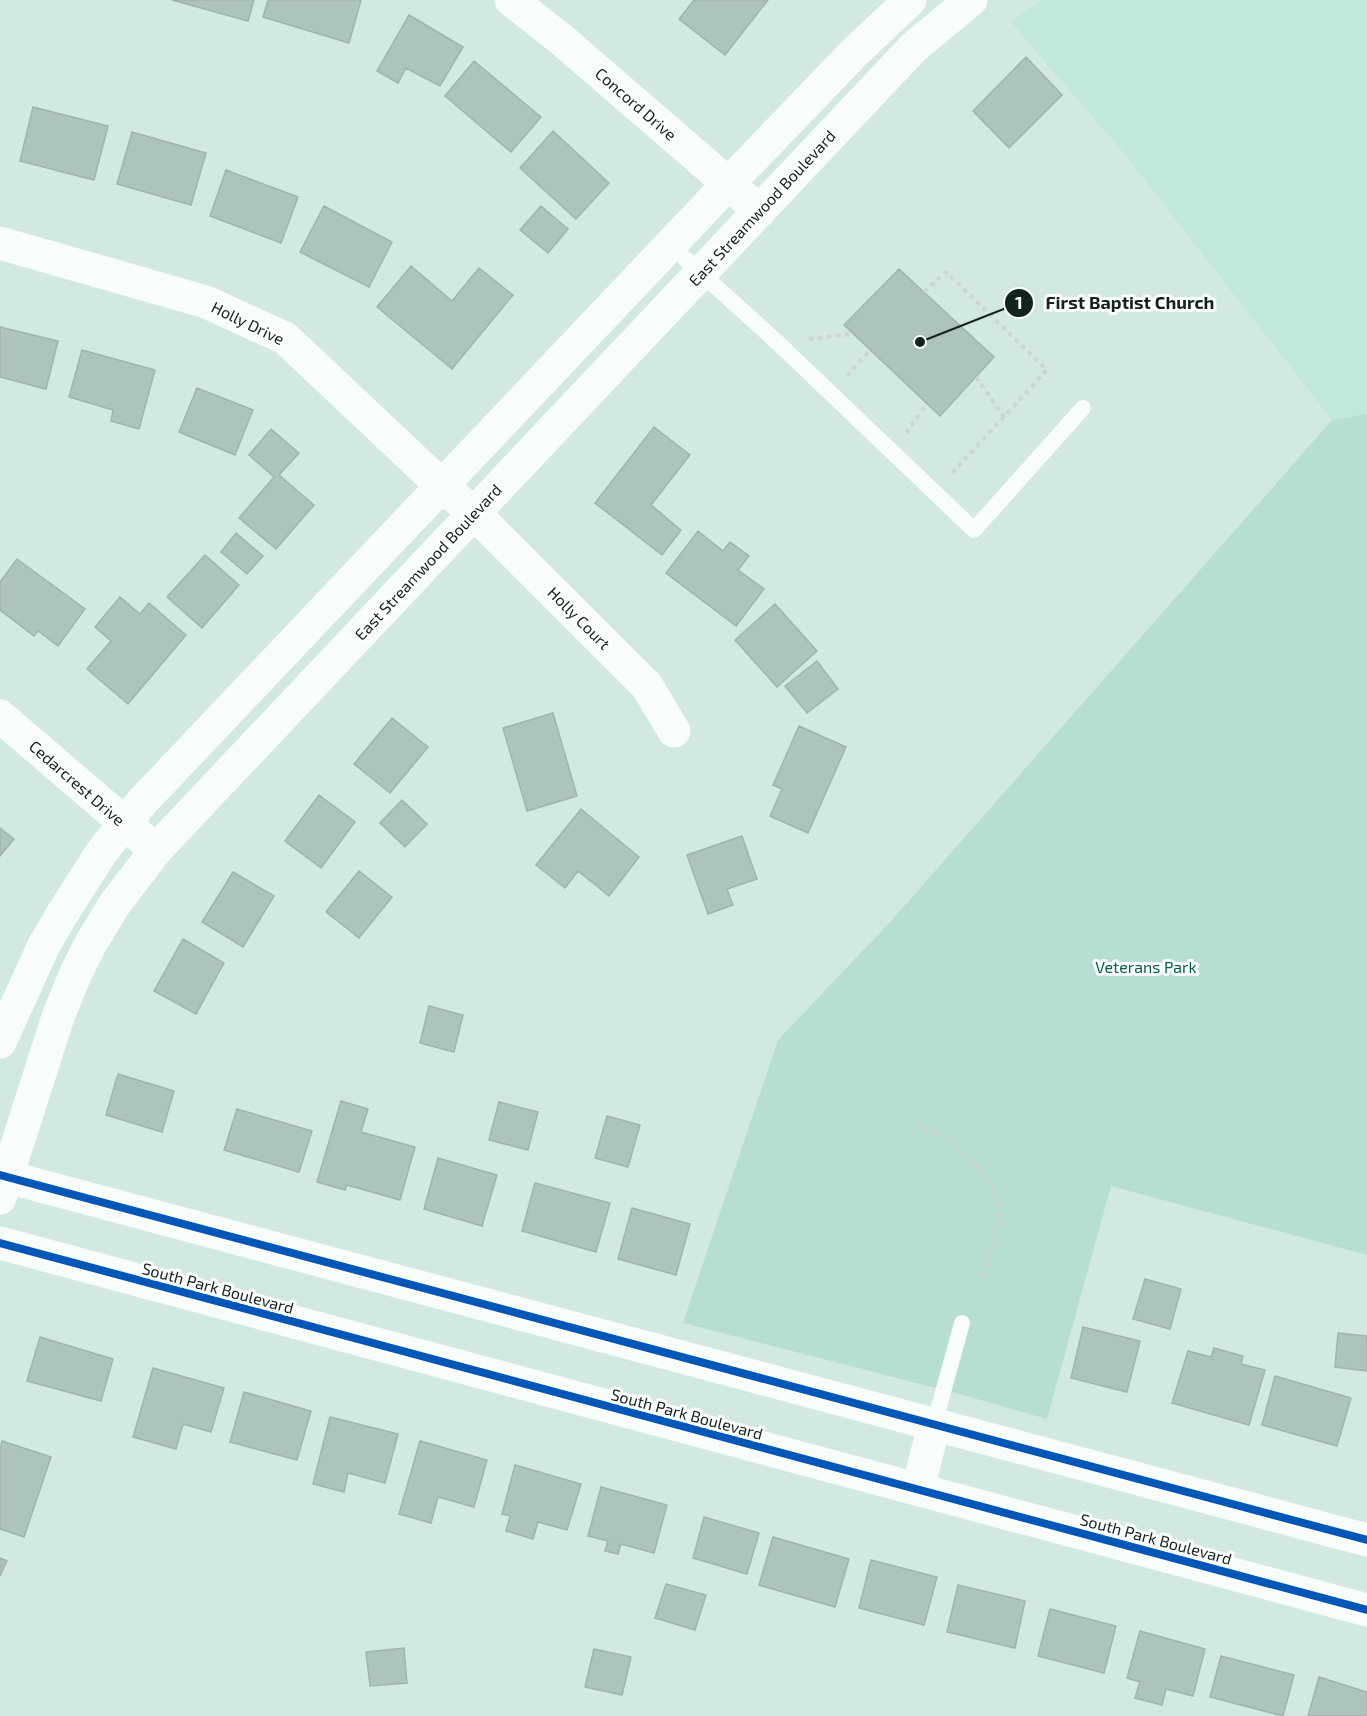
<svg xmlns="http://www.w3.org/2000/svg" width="1367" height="1716" font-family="'Exo 2',sans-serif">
  <rect width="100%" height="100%" fill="#d2e9e2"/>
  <path fill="#c2e8dc" d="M1041,0h326v414l-35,6 -210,-269 -112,-130z"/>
  <path fill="#b7ded3" d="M1367,414v841l-256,-69 -64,233 -84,-24 -280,-72 95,-283 113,-119 441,-501z"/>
  <path fill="#adc4bd" stroke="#a1b3ae" stroke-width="1.5" d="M172,0h82l-6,21z
    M268,0h93l-12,43 -86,-26z
    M694,0h74l-43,55 -46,-36z
    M409,15l54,32 -23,39 -34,-18 -8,15 -21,-12z
    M1026,57l36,38 -53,53 -36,-37z
    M474,61l67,56 -30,35 -66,-56z
    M33,107l75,19 -14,54 -74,-19z
    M553,131l56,52 -33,36 -56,-51z
    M132,132l74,21 -15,52 -74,-21z
    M226,170l72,27 -17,46 -71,-27z
    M324,206l68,36 -23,45 -69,-35z
    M541,206l27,23 -20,24 -28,-23z
    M411,266l41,35 27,-33 34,27 -61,74 -75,-62z
    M899,269l95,88 -54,59 -96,-91z
    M0,327l58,14 -12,48 -46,-12z
    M82,350l73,20 -16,59 -28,-8 2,-11 -44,-13z
    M197,388l56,22 -18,45 -56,-23z
    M654,427l36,28 -39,50 30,25 -19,25 -67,-52z
    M271,429l28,24 -20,22 35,30 -38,44 -37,-31 35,-41 -25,-22z
    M698,531l25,20 7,-9 19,14 -11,14 26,19 -28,37 -70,-53z
    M236,533l27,23 -16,18 -26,-22z
    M205,555l34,30 -37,43 -35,-31z
    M17,559l68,50 -27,37 -20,-15 -4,5 -34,-26v-28z
    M120,597l20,17 9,-11 37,32 -58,69 -41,-35 24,-28 -16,-14z
    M775,604l42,47 -40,36 -42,-47z
    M817,661l21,28 -31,24 -22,-27z
    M553,713l24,83 -50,15 -24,-83z
    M392,718l36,29 -38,46 -36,-29z
    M799,726l47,21 -38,86 -38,-17 12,-27 -9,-4z
    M319,795l36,27 -34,46 -36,-27z
    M402,800l25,24 -22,23 -25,-24z
    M581,809l58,48 -30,39 -31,-25 -13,17 -29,-23z
    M0,828l14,11 -14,17z
    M742,836l15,43 -30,10 6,16 -25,9 -21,-59z
    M359,871l33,26 -33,41 -33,-26z
    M233,872l41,24 -31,51 -41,-25z
    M183,939l41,24 -28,51 -42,-23z
    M429,1006l34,9 -9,37 -34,-9z
    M118,1074l56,17 -12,41 -56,-17z
    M341,1101l27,8 -7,23 54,15 -15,53 -53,-15 -2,5 -28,-8z
    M499,1102l39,10 -10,38 -39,-10z
    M237,1109l75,22 -13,41 -75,-22z
    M607,1116l33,9 -12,42 -33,-9z
    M438,1158l59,17 -15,51 -58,-17z
    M535,1183l75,20 -14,49 -74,-21z
    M632,1208l58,16 -14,51 -58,-16z
    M1145,1279l36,10 -11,40 -37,-10z
    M1083,1327l57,14 -13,51 -56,-14z
    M1338,1333l29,3v35l-32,-4z
    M40,1337l73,22 -12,42 -74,-20z
    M1214,1348l29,8 -2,8 24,6 -16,55 -77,-22 16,-52 23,6z
    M153,1368l71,20 -13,44 -28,-8 -7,25 -43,-12z
    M1275,1376l76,22 -14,48 -75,-21z
    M244,1392l67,19 -14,49 -67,-18z
    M330,1417l68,17 -13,49 -37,-10 -4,19 -31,-8z
    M2,1441l49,16 -27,80 -24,-8v-80z
    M420,1441l67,19 -13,47 -36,-10 -7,26 -32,-9z
    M515,1465l66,19 -14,46 -29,-8 -5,17 -27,-8 4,-15 -8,-2z
    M601,1487l66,18 -13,48 -33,-9 -3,10 -13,-3 3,-10 -20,-5z
    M704,1517l55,16 -12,41 -54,-16z
    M773,1537l76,22 -14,48 -76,-22z
    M0,1558l7,3 -7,15z
    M871,1560l66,17 -13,48 -65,-17z
    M666,1584l40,11 -11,35 -40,-12z
    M958,1585l67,16 -10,47 -68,-16z
    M1050,1609l66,17 -12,47 -66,-17z
    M1140,1631l65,18 -12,47 -27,-7 -4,16 -27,-7 5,-16 -13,-4z
    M404,1648l3,35 -37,3 -4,-34z
    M594,1649l37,8 -9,38 -37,-8z
    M1221,1656l73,19 -11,41 -73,-19z
    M1319,1677l48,15v24h-59z"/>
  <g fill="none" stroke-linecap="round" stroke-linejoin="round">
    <path stroke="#ced5d3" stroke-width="4" stroke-dasharray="4.5 4.5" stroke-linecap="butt" d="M924,292l22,-20 101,98 -95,103
      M809,339l44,-5
      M847,376l23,-26
      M976,377l28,40
      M906,433l21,-29
      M916,1124l32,15 24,22 23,32 5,25 -17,59"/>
    <path stroke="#f8fcfb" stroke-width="16" d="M670,245l108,98 196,187 109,-122
      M934,1425l28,-102"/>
    <path stroke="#f8fcfb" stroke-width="33" d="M511,0l51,40 198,171
      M0,243l206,59 79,36 157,148 32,27 173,173 27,45
      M0,716l156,134
      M918,1489l16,-64"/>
    <path stroke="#f8fcfb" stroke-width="33" d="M0,1042l44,-97 17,-29 40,-63 41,-51 586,-618 125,-130 57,-54
      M0,1175l1367,365
      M0,1198l59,-184 17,-41 14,-28 24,-40 42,-55 758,-803 57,-47
      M0,1243l1367,367"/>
    <g stroke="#fff" stroke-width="11">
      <path id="cycleway" d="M0,1175l1367,365
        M0,1243l1367,367"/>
    </g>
    <use href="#cycleway" stroke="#0057b8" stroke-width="8"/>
  </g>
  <g text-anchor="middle" stroke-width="6" stroke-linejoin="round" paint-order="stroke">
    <g font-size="16" fill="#12231e" stroke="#fff">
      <text transform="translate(636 104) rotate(41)" y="6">Concord Drive</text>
      <text transform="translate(762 208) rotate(-47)" y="6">East Streamwood Boulevard</text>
      <text transform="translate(248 323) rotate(26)" y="6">Holly Drive</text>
      <text transform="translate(428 562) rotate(-47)" y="6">East Streamwood Boulevard</text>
      <text transform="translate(579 618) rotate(45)" y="6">Holly Court</text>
      <text transform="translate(77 783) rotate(41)" y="6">Cedarcrest Drive</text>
      <text transform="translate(218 1288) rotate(15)" y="6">South Park Boulevard</text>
      <text transform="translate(687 1414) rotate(15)" y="6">South Park Boulevard</text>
      <text transform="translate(1156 1539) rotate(15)" y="6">South Park Boulevard</text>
    </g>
    <g font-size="16" fill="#035f4e" stroke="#fff">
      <text x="1146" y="973">Veterans Park</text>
    </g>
  </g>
  <path fill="none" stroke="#12231e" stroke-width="2" d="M920 342L1019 303"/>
  <g fill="#12231e" stroke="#fff" stroke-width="2">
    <circle cx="920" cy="342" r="6"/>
    <circle cx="1019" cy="303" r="15"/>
  </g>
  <g font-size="18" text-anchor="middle" font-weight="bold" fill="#fff">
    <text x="1019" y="309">1</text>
  </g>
  <g font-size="18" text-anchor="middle" font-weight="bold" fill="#12231e" stroke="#fff" stroke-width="6" stroke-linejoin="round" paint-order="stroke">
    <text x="1130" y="309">First Baptist Church</text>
  </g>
</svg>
